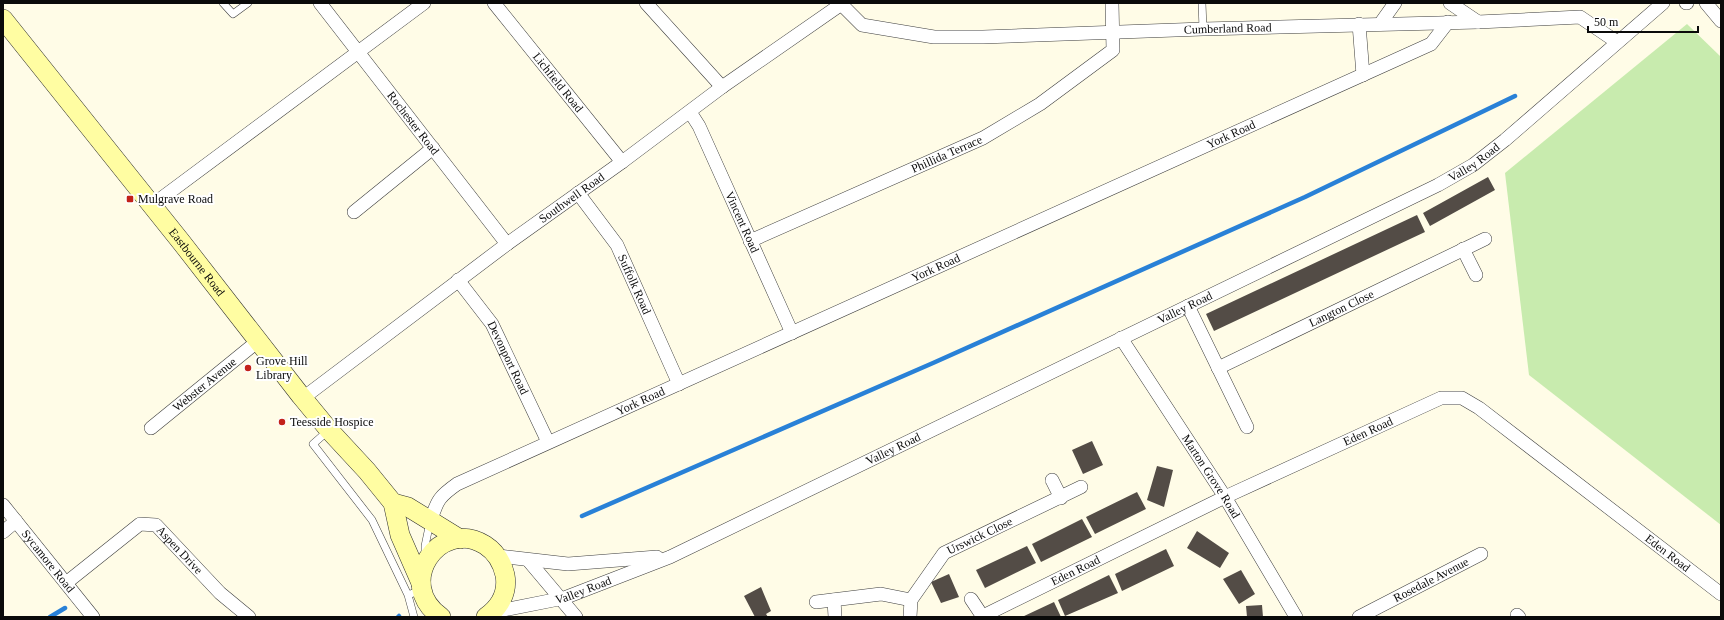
<svg xmlns="http://www.w3.org/2000/svg" width="1724" height="620" font-family="Georgia,serif">
  <rect width="100%" height="100%" fill="#fffce7"/>
  <path fill="#c8ebae" d="M1687,24l34,33v468l-192,-150 -24,-202z"/>
  <g fill="none" stroke-linecap="round" stroke-linejoin="round">
    <path stroke="#2981d7" stroke-width="4.5" d="M582,516l351,-153 372,-166 210,-101
      M50,617l15,-9
      M398,617l1,-1"/>
  </g>
  <path fill="#534c46" d="M1488,177l7,13 -65,36 -7,-13z
    M1417,215l8,17 -211,99 -8,-17z
    M1092,441l11,24 -20,9 -11,-24z
    M1157,466l16,4 -9,37 -17,-7z
    M1137,492l9,17 -51,25 -9,-17z
    M1082,519l10,18 -51,25 -9,-18z
    M1197,531l32,22 -9,15 -33,-20z
    M1027,546l9,17 -51,25 -9,-18z
    M1166,549l8,17 -52,25 -7,-17z
    M1241,570l14,24 -16,10 -16,-25z
    M949,574l10,23 -18,6 -10,-21z
    M1109,575l9,18 -53,23 -7,-16z
    M761,587l10,24 -5,3 2,3h-13l-11,-21z
    M1054,602l7,15h-39z
    M1262,605l1,12h-16l-1,-11z"/>
  <g fill="none" stroke-linecap="round" stroke-linejoin="round">
    <g stroke="#3d3d3d" stroke-width="8">
      <path id="lane" d="M223,3l10,11 15,-11
        M1202,3l1,26
        M329,430l-16,14 59,76 36,75 13,-5
        M425,557v-11l5,-24
        M408,595l6,22"/>
    </g>
    <g stroke="#3d3d3d" stroke-width="14">
      <g id="street">
        <path id="s1" d="M320,3l187,241"/>
        <path id="s2" d="M494,3l128,159"/>
        <path d="M646,3l76,84"/>
        <path id="s3" d="M840,3l22,22 72,12h49l220,-8 275,-7 102,-5 37,25"/>
        <path d="M1450,3l28,19"/>
        <path d="M1686,3h1"/>
        <path d="M1706,3l15,18"/>
        <path d="M1359,24l4,51"/>
        <path d="M1380,24l15,-21"/>
        <path id="s4" d="M690,112l9,14 93,207"/>
        <path id="s5" d="M578,193l39,52 62,139"/>
        <path d="M151,206l273,-203"/>
        <path d="M354,212l79,-64"/>
        <path id="s6" d="M750,241l233,-103 57,-34 73,-54 -1,-47"/>
        <path d="M1463,249l13,26"/>
        <path id="s7" d="M458,280l34,44 56,118"/>
        <path d="M1188,306l59,121"/>
        <path id="s8" d="M1121,338l104,159 71,120"/>
        <path id="s9" d="M1218,368l267,-129"/>
        <path id="s10" d="M303,398l204,-154 115,-82 100,-75 121,-84"/>
        <path id="s11" d="M151,428l107,-87"/>
        <path d="M1052,480l9,18"/>
        <path id="s12" d="M3,505l90,112"/>
        <path id="s13" d="M431,520c6,-20 9,-24 26,-36l974,-440 17,-22"/>
        <path d="M3,532l13,-11"/>
        <path d="M498,556l70,8 89,-7"/>
        <path d="M528,560l48,57"/>
        <path id="s14" d="M66,583l74,-59 16,1 64,68 29,24"/>
        <path d="M971,599l12,18"/>
        <path d="M834,600l1,17"/>
        <path d="M816,602l65,-8 30,6"/>
        <path id="s15" d="M493,612l71,-14 106,-41 768,-372 35,-20 32,-25 158,-137"/>
        <path d="M1517,615l2,2"/>
        <path id="s16" d="M983,616l242,-119 216,-99h21l17,10 242,186"/>
        <path id="s17" d="M910,617l1,-17 33,-47 137,-66"/>
        <path id="s18" d="M1359,617l122,-63"/>
      </g>
    </g>
    <g stroke="#2c2c2c" stroke-width="20">
      <g id="secondary">
        <path id="s19" d="M3,19l179,224 119,153 28,34 38,41 26,32 7,32 21,48"/>
        <path d="M393,503l15,4 52,32"/>
        <path d="M441,617c-47,-33 -2,-100 44,-72 11,7 17,17 20,30 3,17 -5,32 -19,42"/>
      </g>
    </g>
    <use href="#lane" stroke="#fff" stroke-width="7"/>
    <use href="#street" stroke="#fff" stroke-width="13"/>
    <use href="#secondary" stroke="#fffda2" stroke-width="19"/>
  </g>
  <g fill="#c32119" stroke="#fff" stroke-width="1.5">
    <rect x="126" y="195" width="8" height="8" rx="2"/>
    <circle cx="248" cy="368" r="4"/>
    <circle cx="282" cy="422" r="4"/>
  </g>
  <g text-anchor="middle" stroke-width="4" stroke-linejoin="round" paint-order="stroke">
    <g font-size="12" fill="#0a0a0a" stroke="#fff">
      <text dy="4" stroke="none"><textPath href="#s3" startOffset="398">Cumberland Road</textPath></text>
      <text dy="4" stroke="none"><textPath href="#s2" startOffset="102">Lichfield Road</textPath></text>
      <text dy="4" stroke="none"><textPath href="#s1" startOffset="152">Rochester Road</textPath></text>
      <text dy="4" stroke="none"><textPath href="#s13" startOffset="895">York Road</textPath></text>
      <text dy="4" stroke="none"><textPath href="#s6" startOffset="215">Phillida Terrace</textPath></text>
      <text dy="4" stroke="none"><textPath href="#s15" startOffset="1082">Valley Road</textPath></text>
      <text dy="4" stroke="none"><textPath href="#s10" startOffset="335">Southwell Road</textPath></text>
      <text dy="4" stroke="none"><textPath href="#s4" startOffset="122">Vincent Road</textPath></text>
      <text dy="4" stroke="none"><textPath href="#s19" startOffset="311">Eastbourne Road</textPath></text>
      <text dy="4" stroke="none"><textPath href="#s13" startOffset="571">York Road</textPath></text>
      <text dy="4" stroke="none"><textPath href="#s5" startOffset="108">Suffolk Road</textPath></text>
      <text dy="4" stroke="none"><textPath href="#s15" startOffset="758">Valley Road</textPath></text>
      <text dy="4" stroke="none"><textPath href="#s9" startOffset="137">Langton Close</textPath></text>
      <text dy="4" stroke="none"><textPath href="#s7" startOffset="93">Devonport Road</textPath></text>
      <text dy="4" stroke="none"><textPath href="#s11" startOffset="69">Webster Avenue</textPath></text>
      <text dy="4" stroke="none"><textPath href="#s13" startOffset="247">York Road</textPath></text>
      <text dy="4" stroke="none"><textPath href="#s16" startOffset="427">Eden Road</textPath></text>
      <text dy="4" stroke="none"><textPath href="#s15" startOffset="434">Valley Road</textPath></text>
      <text dy="4" stroke="none"><textPath href="#s8" startOffset="165">Marton Grove Road</textPath></text>
      <text dy="4" stroke="none"><textPath href="#s17" startOffset="114">Urswick Close</textPath></text>
      <text dy="4" stroke="none"><textPath href="#s14" startOffset="145">Aspen Drive</textPath></text>
      <text dy="4" stroke="none"><textPath href="#s16" startOffset="786">Eden Road</textPath></text>
      <text dy="4" stroke="none"><textPath href="#s12" startOffset="72">Sycamore Road</textPath></text>
      <text dy="4" stroke="none"><textPath href="#s16" startOffset="103">Eden Road</textPath></text>
      <text dy="4" stroke="none"><textPath href="#s18" startOffset="81">Rosedale Avenue</textPath></text>
      <text dy="4" stroke="none"><textPath href="#s15" startOffset="93">Valley Road</textPath></text>
    </g>
    <g font-size="12" fill="#0a0a0a" stroke="#fff" text-anchor="start">
      <text x="138" y="203">Mulgrave Road</text>
      <text x="256" y="365">Grove Hill<tspan x="256" dy="14">Library</tspan></text>
      <text x="290" y="426">Teesside Hospice</text>
    </g>
  </g>
  <rect width="1724" height="620" fill="none" stroke="#0a0a0a" stroke-width="8"/>
  <path d="M1588 26v6h110v-6" fill="none" stroke="#0a0a0a" stroke-width="2"/>
  <text x="1594" y="26" font-size="12" fill="#0a0a0a" stroke="#ffffff" stroke-width="3" paint-order="stroke">50 m</text>
</svg>
